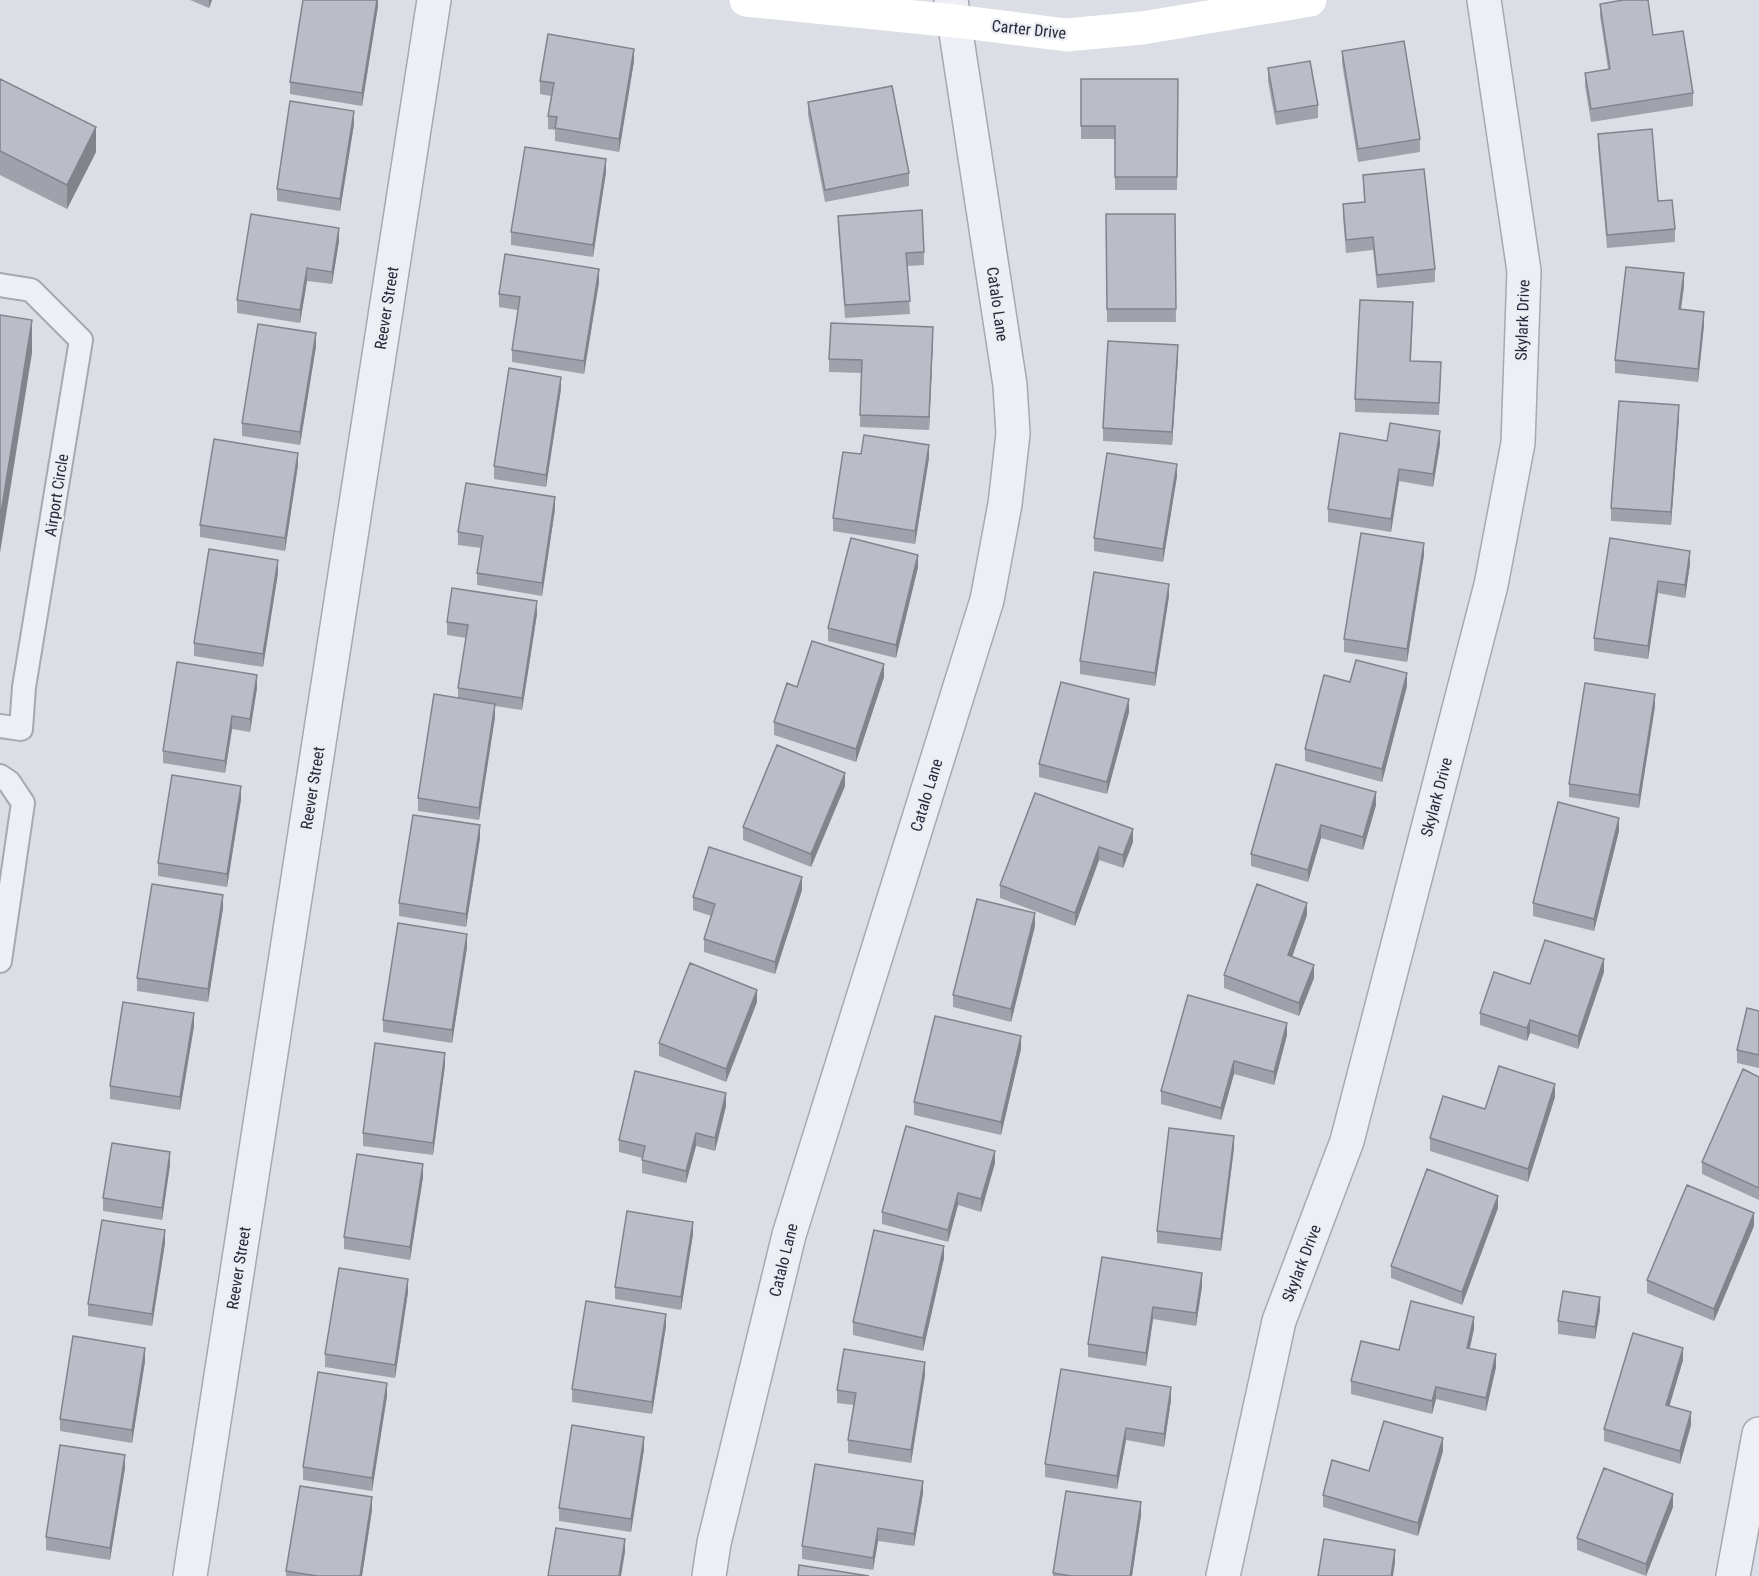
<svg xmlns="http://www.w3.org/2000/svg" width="1759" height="1576" font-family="'Roboto Condensed',sans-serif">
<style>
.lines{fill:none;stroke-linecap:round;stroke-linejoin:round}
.lane-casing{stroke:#a6a8b2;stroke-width:26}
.street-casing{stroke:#a6a8b2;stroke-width:36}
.lane{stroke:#eeeff4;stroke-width:22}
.street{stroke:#eeeff4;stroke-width:33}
.secondary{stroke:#fff;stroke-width:33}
.wall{fill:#a0a2ab}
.shaded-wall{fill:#82848b}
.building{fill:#babcc7;stroke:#82848b;stroke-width:1.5}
.labels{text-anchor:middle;stroke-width:4.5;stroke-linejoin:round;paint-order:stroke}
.street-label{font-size:16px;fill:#272a3a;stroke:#ebedf3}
</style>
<rect width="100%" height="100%" fill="#dcdee5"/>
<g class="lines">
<defs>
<path id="lane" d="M0,285L31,290L81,340L24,687L21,729L0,726
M0,776L9,782L23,803L0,961"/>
<path id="street" d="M190,1576L434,0
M709,1576L714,1543L789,1235L987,600L1005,504L1013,434L1010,385L951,0
M1223,1576L1279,1321L1347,1141L1491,585L1518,443L1524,271L1484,0
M1733,1576L1759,1434"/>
</defs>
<use href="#lane" class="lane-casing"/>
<use href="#street" class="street-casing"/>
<use href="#lane" class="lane"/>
<use href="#street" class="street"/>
<path class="secondary" d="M746,0L955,21L1066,35L1142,28L1310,0"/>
</g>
<path class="wall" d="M190,0H212L209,8Z
M378,0V6L362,106L290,94V82Z
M1600,4L1653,35L1693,93V106L1591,122L1585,86V73L1608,69L1600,16Z
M1342,51L1420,139V152L1358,162L1342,63Z
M634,61L619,152L555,141V130L548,129V116L551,96L540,94V81Z
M1268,68L1318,105V118L1276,125L1268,81Z
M0,79L96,152L67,209L0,175Z
M1081,79H1178L1177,190H1115V139H1081Z
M808,102L909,173V186L825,202L808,115Z
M354,124L340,211L277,201V189Z
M1598,134L1658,201L1675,229V242L1607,248L1598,147Z
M606,172L593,257L511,245V232Z
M1363,175L1435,269V282L1377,288L1373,250L1346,253L1343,217V204L1364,202Z
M1106,214H1175L1176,322H1107Z
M838,216L924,252V265L907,266L910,314L845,318L838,228Z
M339,241L332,284L307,281L300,323L237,313V300Z
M599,282L584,374L512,362V350L518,310L499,307V294Z
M1684,286L1681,309L1704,325L1698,382L1615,373V360Z
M1413,315L1411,361L1441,375L1439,415L1355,412V399Z
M933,340L929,430L860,427L861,373L829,372V359Z
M316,346L300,445L242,436V423Z
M1178,358L1172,445L1103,441V428Z
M561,389L546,487L494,479V466Z
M1679,418L1671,525L1611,521V508Z
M1387,441L1440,444L1433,487L1399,481L1391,532L1328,522V509Z
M861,454L929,458L915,544L833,531V518Z
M298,465L285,551L200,537V525Z
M1177,476L1163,562L1094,551V538Z
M555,509L542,596L477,585V573L481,548L458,545V532Z
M1610,538L1690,564L1685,598L1658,593L1648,659L1594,651V638Z
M1424,555L1407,662L1344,652V639Z
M918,567L896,658L828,641V628Z
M278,573L263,667L194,656V643Z
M1169,596L1155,686L1080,674V661Z
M537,614L522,710L495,706V717L479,820L418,811V798L458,698V688L466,638L447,635V622Z
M884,677L856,762L774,735V722L797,687Z
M1350,682L1407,686L1382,782L1305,761V749Z
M257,688L250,732L232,729L225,773L163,763V751Z
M1655,706L1639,808L1569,797V784Z
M1129,712L1107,794L1039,777V764Z
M1276,764L1376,805L1363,850L1321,838L1308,882L1251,866V854Z
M845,786L811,867L743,840V827Z
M1035,793L1133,842L1123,868L1099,860L1075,926L1000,898V885Z
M241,799L227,887L158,876V863Z
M1619,831L1594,931L1533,916V903Z
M480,838L466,927L399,916V903Z
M802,890L775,974L704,952V939L711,916L693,910V897Z
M223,908L208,1002L137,991V978Z
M1307,915L1292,957L1314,978L1299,1016L1224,988V975Z
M1035,926L1011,1022L953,1007V995Z
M467,947L452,1043L383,1032V1020Z
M1604,972L1578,1049L1530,1033L1527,1041L1480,1025V1013L1530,984Z
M757,1002L726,1082L659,1056V1043Z
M1759,1011V1068L1737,1063V1050Z
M194,1026L180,1110L110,1099V1086Z
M1287,1035L1274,1085L1234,1074L1221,1120L1161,1104V1091Z
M1021,1049L1001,1135L914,1115V1102Z
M445,1065L433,1155L363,1146V1133Z
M1759,1077V1200L1702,1174V1162Z
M1555,1097L1528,1182L1430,1151V1138Z
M726,1106L715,1151L696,1146L686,1183L642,1173V1158L619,1152V1140Z
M1234,1148L1221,1251L1157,1243V1231Z
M995,1163L981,1212L958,1205L948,1242L882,1224V1212Z
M170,1165L162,1220L103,1211V1198Z
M423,1177L410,1260L344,1249V1237Z
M1498,1208L1462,1305L1391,1278V1266Z
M1754,1226L1714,1321L1647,1293V1280Z
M693,1234L681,1310L615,1299V1287Z
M165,1243L152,1326L88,1316V1304Z
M1102,1257L1202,1286L1196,1326L1153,1319L1146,1366L1088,1357V1344Z
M944,1258L923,1351L853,1335V1322Z
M408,1292L395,1378L325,1367V1354Z
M1600,1310L1595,1339L1558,1334V1321Z
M666,1326L652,1414L572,1402V1389Z
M1474,1329L1470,1348L1496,1367L1486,1411L1436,1399L1432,1414L1351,1394V1381L1399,1350Z
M1683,1360L1669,1406L1691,1425L1680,1464L1604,1441V1429Z
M145,1361L132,1443L60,1431V1419Z
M925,1375L911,1463L848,1453V1440L854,1405L837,1403V1390Z
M387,1396L372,1491L303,1480V1467Z
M1171,1400L1164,1447L1126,1440L1117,1489L1045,1477V1464Z
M644,1449L631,1532L559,1521V1508Z
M1443,1451L1418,1536L1323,1507V1495Z
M125,1468L110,1560L46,1550V1537Z
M923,1493L914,1546L878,1541L873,1570L802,1559V1546Z
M1673,1507L1646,1576L1577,1550V1538Z
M372,1510L362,1576H286V1571Z
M1141,1515L1132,1576H1053V1573Z"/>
<path class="shaded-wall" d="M209,0H212L209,8Z
M377,0H378V6L362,106V93Z
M634,49V61L619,152V139Z
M354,111V124L340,211V199Z
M96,127V152L67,209V185Z
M606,159V172L593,257V245Z
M339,228V241L332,284V272Z
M307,268V281L300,323V310Z
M599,269V282L584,374V361Z
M1684,273V286L1679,322V309Z
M1704,312V325L1698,382V369Z
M32,320V353L0,553V519Z
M933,327V340L929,430V417Z
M316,333V346L300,445V432Z
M1178,345V358L1172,445V432Z
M561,377V389L546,487V475Z
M1679,405V418L1671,525V512Z
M1440,431V444L1433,487V474Z
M929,445V458L915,544V531Z
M298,453V465L285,551V538Z
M1177,464V476L1163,562V549Z
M1399,469V481L1391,532V519Z
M555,497V509L542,596V583Z
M1424,543V555L1407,662V649Z
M1690,551V564L1685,598V585Z
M918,555V567L896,658V645Z
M278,560V573L263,667V654Z
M1658,581V593L1648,659V646Z
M1169,584V596L1155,686V673Z
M537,601V614L522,710V698Z
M884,664V677L856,762V749Z
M1407,673V686L1382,782V769Z
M257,675V688L250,732V719Z
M1655,694V706L1639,808V795Z
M1129,699V712L1107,794V782Z
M495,704V717L479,820V808Z
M232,716V729L225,773V761Z
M845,773V786L811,867V854Z
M241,786V799L227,887V874Z
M1376,792V805L1363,850V837Z
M1619,818V831L1594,931V919Z
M480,825V838L466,927V914Z
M1321,825V838L1308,882V870Z
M1133,829V842L1123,868V855Z
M1099,847V860L1075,926V913Z
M802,877V890L775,974V962Z
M223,895V908L208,1002V989Z
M1307,903V915L1288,968V955Z
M1035,913V926L1011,1022V1009Z
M467,934V947L452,1043V1030Z
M1604,959V972L1578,1049V1036Z
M1314,965V978L1299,1016V1003Z
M757,990V1002L726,1082V1069Z
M194,1013V1026L180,1110V1097Z
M1530,1020V1033L1527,1041V1028Z
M1287,1023V1035L1274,1085V1072Z
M1021,1036V1049L1001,1135V1122Z
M445,1053V1065L433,1155V1143Z
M1234,1061V1074L1221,1120V1108Z
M1555,1084V1097L1528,1182V1169Z
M726,1093V1106L715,1151V1138Z
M696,1133V1146L686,1183V1171Z
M1234,1136V1148L1221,1251V1239Z
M995,1151V1163L981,1212V1199Z
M170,1152V1165L162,1220V1208Z
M423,1164V1177L410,1260V1247Z
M958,1193V1205L948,1242V1230Z
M1498,1196V1208L1462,1305V1292Z
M1754,1213V1226L1714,1321V1309Z
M693,1222V1234L681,1310V1297Z
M165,1230V1243L152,1326V1314Z
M944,1246V1258L923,1351V1338Z
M1202,1273V1286L1196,1326V1313Z
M408,1279V1292L395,1378V1365Z
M1600,1297V1310L1595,1339V1327Z
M1153,1307V1319L1146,1366V1353Z
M666,1314V1326L652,1414V1402Z
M1474,1317V1329L1467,1360V1348Z
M145,1348V1361L132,1443V1430Z
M1683,1348V1360L1666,1418V1405Z
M1496,1354V1367L1486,1411V1398Z
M925,1362V1375L911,1463V1450Z
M387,1383V1396L372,1491V1478Z
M1171,1387V1400L1164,1447V1434Z
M1436,1387V1399L1432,1414V1401Z
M1691,1412V1425L1680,1464V1451Z
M1126,1428V1440L1117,1489V1476Z
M644,1437V1449L631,1532V1519Z
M1443,1438V1451L1418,1536V1523Z
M125,1455V1468L110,1560V1548Z
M923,1481V1493L914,1546V1534Z
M1673,1494V1507L1646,1576V1564Z
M372,1497V1510L362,1576H360Z
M1141,1502V1515L1132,1576H1130Z
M878,1528V1541L873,1570V1558Z
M625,1539V1552L621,1576H619Z
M1395,1550V1563L1393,1576H1391Z"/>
<path class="building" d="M303,0H377L362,93L290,82Z
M1623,0H1648L1653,35L1683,31L1693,93L1591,109L1585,73L1610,69L1600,4Z
M548,34L634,49L619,139L555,128L557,117L548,116L554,83L540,81Z
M1404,41L1420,139L1358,149L1342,51Z
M1310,61L1318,105L1276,112L1268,68Z
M0,79L96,127L67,185L0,151Z
M1081,79H1178L1177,177H1115V126H1081Z
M892,86L909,173L825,190L808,102Z
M290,101L354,111L340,199L277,189Z
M1652,129L1658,201L1672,200L1675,229L1607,235L1598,134Z
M525,147L606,159L593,245L511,232Z
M1424,169L1435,269L1377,275L1373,237L1346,240L1343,204L1365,202L1363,175Z
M922,210L924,252L906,253L910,301L845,305L838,216Z
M251,214L339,228L332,272L307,268L300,310L237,300Z
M1106,214H1175L1176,309H1107Z
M505,254L599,269L584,361L512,350L520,297L499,294Z
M1626,267L1684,273L1679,309L1704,312L1698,369L1615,360Z
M1360,300L1413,302L1410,361L1441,362L1439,403L1355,399Z
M0,315L32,320L0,519Z
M831,323L933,327L929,417L860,415L862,360L829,359Z
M258,324L316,333L300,432L242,423Z
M1108,341L1178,345L1172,432L1103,428Z
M509,368L561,377L546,475L494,466Z
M1619,401L1679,405L1671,512L1611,508Z
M1390,423L1440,431L1433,474L1399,469L1391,519L1328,509L1340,433L1387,441Z
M864,435L929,445L915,531L833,518L843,452L861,454Z
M214,439L298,453L285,538L200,525Z
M1107,453L1177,464L1163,549L1094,538Z
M466,483L555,497L542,583L477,573L483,536L458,532Z
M1361,533L1424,543L1407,649L1344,639Z
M851,538L918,555L896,645L828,628Z
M1610,538L1690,551L1685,585L1658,581L1648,646L1594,638Z
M209,549L278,560L263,654L194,643Z
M1094,572L1169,584L1155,673L1080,661Z
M452,588L537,601L522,698L458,688L468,625L447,622Z
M812,641L884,664L856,749L774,722L787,683L797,687Z
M1356,660L1407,673L1382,769L1305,749L1324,675L1350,682Z
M177,662L257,675L250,719L232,716L225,761L163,751Z
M1061,682L1129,699L1107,782L1039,764Z
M1585,683L1655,694L1639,795L1569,784Z
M434,694L495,704L479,808L418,798Z
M777,745L845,773L811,854L743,827Z
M1276,764L1376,792L1363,837L1321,825L1308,870L1251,854Z
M172,775L241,786L227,874L158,863Z
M1035,793L1133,829L1123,855L1099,847L1075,913L1000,885Z
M1558,802L1619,818L1594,919L1533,903Z
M413,815L480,825L466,914L399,903Z
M709,847L802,877L775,962L704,939L715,904L693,897Z
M152,884L223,895L208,989L137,978Z
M1257,884L1307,903L1288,955L1314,965L1299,1003L1224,975Z
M977,899L1035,913L1011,1009L953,995Z
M398,923L467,934L452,1030L383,1020Z
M1545,940L1604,959L1578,1036L1530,1020L1527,1028L1480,1013L1494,972L1530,984Z
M690,963L757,990L726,1069L659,1043Z
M1188,995L1287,1023L1274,1072L1234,1061L1221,1108L1161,1091Z
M123,1002L194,1013L180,1097L110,1086Z
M1747,1008L1759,1011V1055L1737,1050Z
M935,1016L1021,1036L1001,1122L914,1102Z
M375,1043L445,1053L433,1143L363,1133Z
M1499,1066L1555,1084L1528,1169L1430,1138L1443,1096L1485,1109Z
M1743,1069L1759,1077V1188L1702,1162Z
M635,1071L726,1093L715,1138L696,1133L686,1171L642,1160L645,1146L619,1140Z
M906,1126L995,1151L981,1199L958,1193L948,1230L882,1212Z
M1169,1128L1234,1136L1221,1239L1157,1231Z
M112,1143L170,1152L162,1208L103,1198Z
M357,1154L423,1164L410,1247L344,1237Z
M1427,1169L1498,1196L1462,1292L1391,1266Z
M1687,1185L1754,1213L1714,1309L1647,1280Z
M627,1211L693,1222L681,1297L615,1287Z
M102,1220L165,1230L152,1314L88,1304Z
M874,1230L944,1246L923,1338L853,1322Z
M1102,1257L1202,1273L1196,1313L1153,1307L1146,1353L1088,1344Z
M339,1268L408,1279L395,1365L325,1354Z
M1563,1291L1600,1297L1595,1327L1558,1321Z
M586,1301L666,1314L652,1402L572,1389Z
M1411,1301L1474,1317L1467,1348L1496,1354L1486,1398L1436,1387L1432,1401L1351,1381L1361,1341L1399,1350Z
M1633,1333L1683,1348L1666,1405L1691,1412L1680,1451L1604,1429Z
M73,1336L145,1348L132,1430L60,1419Z
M844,1349L925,1362L911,1450L848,1440L856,1393L837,1390Z
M1061,1369L1171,1387L1164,1434L1126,1428L1117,1476L1045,1464Z
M318,1372L387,1383L372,1478L303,1467Z
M1384,1421L1443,1438L1418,1523L1323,1495L1332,1460L1369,1471Z
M572,1425L644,1437L631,1519L559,1508Z
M60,1445L125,1455L110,1548L46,1537Z
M815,1464L923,1481L914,1534L878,1528L873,1558L802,1546Z
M1604,1468L1673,1494L1646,1564L1577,1538Z
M300,1486L372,1497L360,1576H317L286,1571Z
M1066,1491L1141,1502L1130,1576H1071L1053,1573Z
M556,1528L625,1539L619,1576H548Z
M1324,1539L1395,1550L1391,1576H1318Z
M799,1565L869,1576H798Z"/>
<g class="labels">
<g class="street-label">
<text transform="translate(1029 29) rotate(6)" y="6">Carter Drive</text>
<text transform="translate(998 304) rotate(82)" y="6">Catalo Lane</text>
<text transform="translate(386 308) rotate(-81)" y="6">Reever Street</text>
<text transform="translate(1522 320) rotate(-88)" y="6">Skylark Drive</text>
<text transform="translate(56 495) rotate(-81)" y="6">Airport Circle</text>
<text transform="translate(312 788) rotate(-81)" y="6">Reever Street</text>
<text transform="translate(926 795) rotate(-73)" y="6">Catalo Lane</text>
<text transform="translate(1436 797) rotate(-75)" y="6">Skylark Drive</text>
<text transform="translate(783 1260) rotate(-76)" y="6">Catalo Lane</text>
<text transform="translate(1301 1263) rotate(-69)" y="6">Skylark Drive</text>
<text transform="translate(238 1268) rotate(-81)" y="6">Reever Street</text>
</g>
</g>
</svg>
